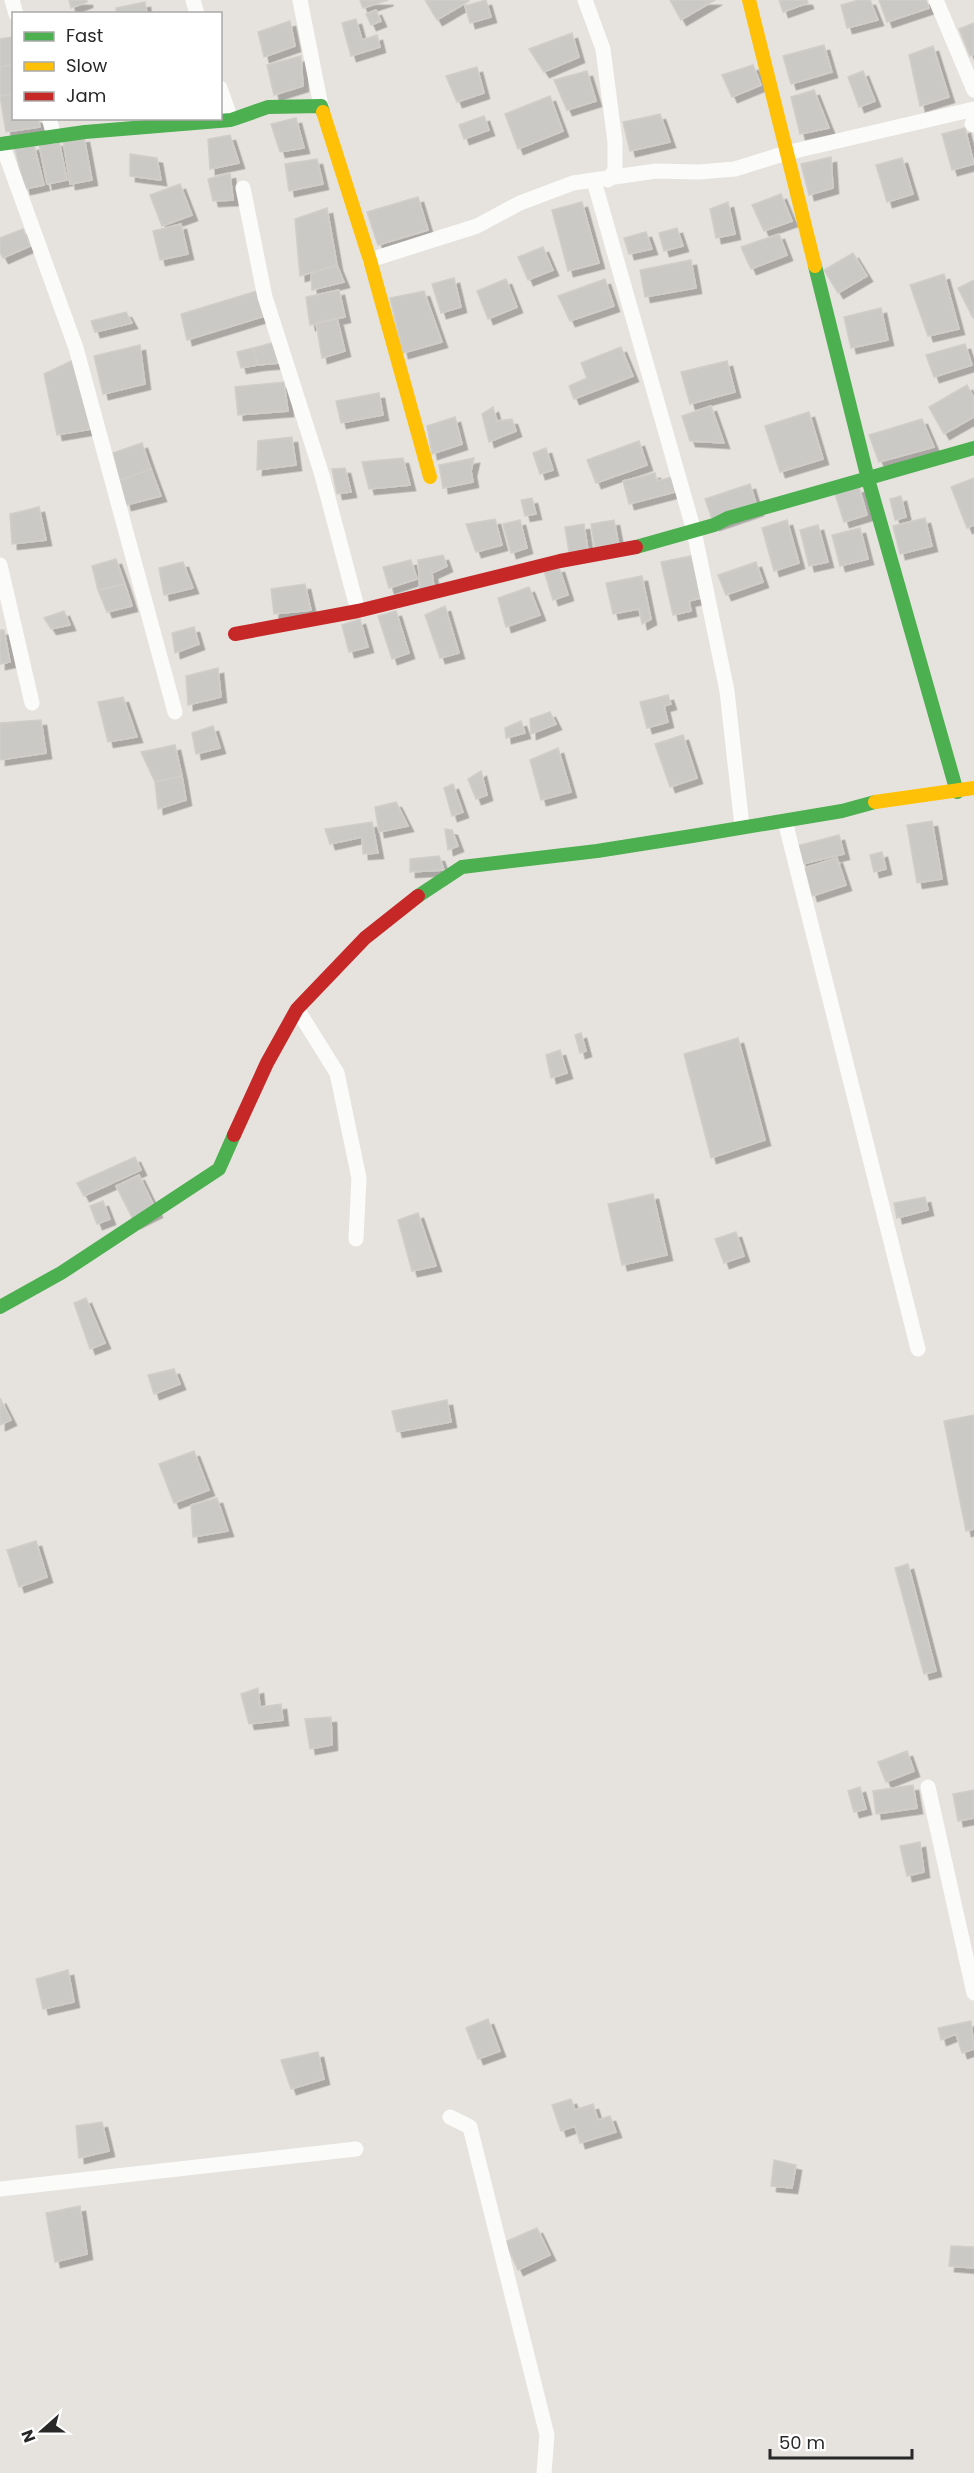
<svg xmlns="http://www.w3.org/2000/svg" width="974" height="2473" font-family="Poppins,sans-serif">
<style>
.building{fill:#cbc9c5;stroke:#d1ceca;stroke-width:1.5;filter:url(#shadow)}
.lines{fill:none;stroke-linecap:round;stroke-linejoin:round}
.street{stroke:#fbfbfa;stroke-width:15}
.fast{stroke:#4caf50;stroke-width:14}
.slow{stroke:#ffc107;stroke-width:14}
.jam{stroke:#c62828;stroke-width:14}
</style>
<defs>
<filter id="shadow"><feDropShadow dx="5.5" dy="5.5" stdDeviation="0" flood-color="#0004"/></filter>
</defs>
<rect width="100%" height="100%" fill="#e6e3de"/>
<path class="building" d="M69,0H87V2L71,8Z
M360,0H388L363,8Z
M425,0H468L469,1L437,20Z
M486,0L491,17L470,23L465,6Z
M670,0H715L681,20Z
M779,0H807L808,3L783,12Z
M859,0H870L878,20L847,28L841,5Z
M879,0H926L929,8L887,22Z
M145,2L147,14H117L116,8Z
M376,10L381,21L371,25L366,14Z
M356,19L362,40L377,35L380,47L351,56L342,23Z
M290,21L295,46L264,57L258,32Z
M974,23V54L970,56L959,29Z
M572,33L579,57L544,72L529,49Z
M12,37L14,64L0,67V39Z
M824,45L832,72L791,84L783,56Z
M933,46L949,97L920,106L909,55Z
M301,56L303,86L274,95L267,65Z
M14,64V94L0,96V67Z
M753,65L761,85L732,97L722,75Z
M477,67L484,93L457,102L446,76Z
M587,71L596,101L567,110L554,80Z
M863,71L875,101L859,107L848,77Z
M814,90L829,128L800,134L791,97Z
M14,94V118H38L40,127L6,132L0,96Z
M550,96L563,131L518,149L505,114Z
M660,114L670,142L630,151L623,122Z
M484,116L489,130L464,139L459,125Z
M296,118L304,148L280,152L271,124Z
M965,128L974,164L952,170L942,134Z
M230,135L239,163L210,169L208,139Z
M84,137L92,180L70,184L63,140Z
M59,141L67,180L47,184L39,144Z
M34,145L44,185L25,189L15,149Z
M130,154L157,158L161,180L130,176Z
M831,157L833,188L809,195L801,164Z
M902,158L913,194L887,202L876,165Z
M317,159L323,184L289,191L285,164Z
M230,173L233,200L213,201L208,179Z
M180,184L192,215L162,226L150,195Z
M781,194L792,221L764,231L752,205Z
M418,197L428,230L378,245L367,212Z
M582,202L599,263L568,271L552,210Z
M728,202L735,234L716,238L710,209Z
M327,208L337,265L300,276L295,219Z
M181,224L188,254L160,260L153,231Z
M677,228L683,246L664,251L659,233Z
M23,229L30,246L3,258L0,252V238Z
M646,232L652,249L629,254L624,238Z
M779,234L787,255L751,269L741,247Z
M543,247L553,270L528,280L518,257Z
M853,253L867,276L838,293L824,270Z
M691,260L696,288L645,297L640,270Z
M337,265L344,282L312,290L311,273Z
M944,274L959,329L928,336L910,285Z
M454,278L461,307L441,313L432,284Z
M506,279L517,307L488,319L477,291Z
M605,279L614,306L570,321L558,296Z
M974,280V318H973L958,288Z
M339,290L345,317L310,325L306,297Z
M257,291L265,316L187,340L181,314Z
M424,291L442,342L403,353L390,298Z
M881,308L888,340L851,348L844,317Z
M126,312L132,323L95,332L91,321Z
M337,318L345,351L322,358L316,323Z
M272,343L279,363L258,365L253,348Z
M965,344L972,365L934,377L926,355Z
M140,345L145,384L103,394L94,356Z
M621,347L633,376L574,399L569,386L587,378L581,363Z
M253,348L258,365L241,368L237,352Z
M73,360L92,429L57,435L44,374Z
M727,361L735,392L690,404L681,372Z
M284,382L288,411L238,415L235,387Z
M967,385L974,398V417L944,434L929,407Z
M379,393L383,415L341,423L336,401Z
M711,406L724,443L690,441L682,416Z
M493,407L497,421L512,419L516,431L489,442L482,414Z
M809,412L823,459L780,472L765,426Z
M455,417L462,444L432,454L427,426Z
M922,419L934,447L879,462L869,435Z
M292,437L296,465L257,470L258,441Z
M639,441L647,465L596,483L587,460Z
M142,443L151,469L120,480L113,453Z
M546,448L553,470L540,474L533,453Z
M403,458L410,485L369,489L362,462Z
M474,458L471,471L473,482L443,488L439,465Z
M345,468L351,492L337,494L332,469Z
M151,469L161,496L126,505L120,480Z
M655,473L657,481L672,477L675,492L629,504L623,481Z
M974,478V525L967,528L951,487Z
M750,484L758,510L714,525L705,499Z
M859,487L867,515L844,522L835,494Z
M901,496L906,517L895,520L890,499Z
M532,498L536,514L525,516L521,500Z
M39,507L46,540L12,544L10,514Z
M925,518L932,546L900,554L893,526Z
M495,519L502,545L476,552L466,524Z
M520,520L527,548L511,553L503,524Z
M614,520L619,546L595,549L591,524Z
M787,520L799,563L774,571L762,528Z
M584,524L588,550L569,552L565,527Z
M818,525L828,562L809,566L800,530Z
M860,528L868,559L840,566L832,535Z
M443,555L447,566L432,573L434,587L420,591L418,560Z
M691,556L701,598L689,601L691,611L673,615L661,562Z
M116,559L125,584L98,590L92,566Z
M411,560L417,579L389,588L383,567Z
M183,562L193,588L164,595L159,568Z
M756,562L763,582L726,595L718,575Z
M559,567L568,595L553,600L544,571Z
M642,576L651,619L642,624L639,609L613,614L606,583Z
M125,584L132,606L107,612L98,590Z
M305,584L311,610L274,614L271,589Z
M529,587L540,615L506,627L498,598Z
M445,606L459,653L440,658L425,615Z
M64,611L70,625L51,629L44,618Z
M396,611L409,653L392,659L378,616Z
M360,619L368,647L349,652L342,625Z
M194,627L199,644L175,653L172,633Z
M0,630H4L10,662L0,664Z
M218,668L221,697L188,705L186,676Z
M668,695L671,704L664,706L668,722L647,728L640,702Z
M123,697L137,737L108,742L98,702Z
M550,712L556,724L531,734L530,719Z
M41,720L46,753L0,760V723Z
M521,721L525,733L506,738L505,728Z
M213,726L220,748L196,754L192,733Z
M683,735L697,778L670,787L655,744Z
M175,745L182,776L155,782L141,752Z
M558,748L571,792L541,800L530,760Z
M481,771L487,795L476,799L468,779Z
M182,776L186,800L158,809L155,782Z
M453,784L463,812L452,816L444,788Z
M396,802L408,826L379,832L375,807Z
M932,821L942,879L917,883L907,825Z
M372,822L378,853L363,854L362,837L330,844L325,829Z
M445,829L452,830L458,846L448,850Z
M839,835L844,854L802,864L797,846Z
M882,852L886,869L874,872L870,855Z
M439,856L444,870L410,872V859Z
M837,858L846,885L812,896L804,868Z
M581,1033L586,1051L580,1053L575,1035Z
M738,1038L765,1140L711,1158L684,1054Z
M560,1050L567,1073L551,1078L546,1055Z
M135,1157L141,1170L84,1196L77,1183Z
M139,1175L157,1212L135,1223L116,1186Z
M653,1194L667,1255L622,1265L608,1204Z
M925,1197L928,1210L897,1218L894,1203Z
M103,1201L110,1219L97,1224L90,1206Z
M418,1213L436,1266L412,1271L398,1220Z
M736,1232L744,1256L724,1263L715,1239Z
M86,1298L105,1343L90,1349L74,1303Z
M174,1369L180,1384L154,1394L148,1375Z
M0,1398L11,1420L0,1425Z
M447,1400L451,1422L397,1432L392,1411Z
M974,1415V1529L966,1531L944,1421Z
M194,1451L209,1490L174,1503L159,1464Z
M217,1498L228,1531L193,1537L191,1505Z
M36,1541L47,1577L19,1587L7,1550Z
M908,1564L936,1671L924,1674L895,1568Z
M258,1688L260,1707L281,1704L283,1720L249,1724L241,1694Z
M331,1717L332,1745L310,1749L305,1719Z
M907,1751L914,1771L886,1782L878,1762Z
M913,1785L917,1808L876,1814L873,1791Z
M860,1787L866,1809L854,1812L848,1791Z
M974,1790V1818L958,1821L953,1794Z
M920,1842L924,1872L907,1876L900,1846Z
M68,1970L74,2002L43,2009L36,1979Z
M488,2019L500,2051L478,2059L466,2028Z
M971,2021L974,2049L962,2053L956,2034L941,2040L938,2028Z
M318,2052L324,2079L291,2089L281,2060Z
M571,2099L575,2110L593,2104L598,2120L610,2116L616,2132L580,2143L575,2126L561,2131L552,2105Z
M102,2122L109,2151L79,2158L76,2126Z
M774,2160L796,2165L792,2188L771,2186Z
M80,2206L87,2254L55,2262L46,2213Z
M537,2228L550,2255L518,2270L505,2242Z
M951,2246L974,2247V2268L949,2266Z"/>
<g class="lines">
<path class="street" d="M12,0L16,14
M193,0L197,14
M300,0L321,106
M585,0L603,49L615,142V170L608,180
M936,0L974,90
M220,88L231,120
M49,118L54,136
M974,120L972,124L974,125
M2,144L76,348L175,712
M594,181L694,531L727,691L742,826
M243,188L265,297L322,475L358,611
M370,260L477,226L520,203L573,183L656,171L699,172L735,169L786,153L974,109
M0,565L32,703
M785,821L918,1349
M297,1009L337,1073L359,1178L356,1239
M928,1787L974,1993
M450,2117L470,2127L547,2435L544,2473
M0,2189L356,2149"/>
<path class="fast" d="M0,144L85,132L231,120L268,107L321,106L323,112
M815,266L868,479L957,792
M636,547L714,525L728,518L974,448
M418,896L462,867L597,851L692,836L842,811L875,802
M0,1307L61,1273L219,1169L234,1135"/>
<path class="slow" d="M749,0L815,266
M323,112L370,260L430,477
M875,802L974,788"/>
<path class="jam" d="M235,634L358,611L560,561L636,547
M234,1135L267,1063L297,1009L365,938L418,896"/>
</g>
<rect x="12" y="12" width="210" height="108" fill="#ffffff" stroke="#a9a9a9" stroke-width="1.5"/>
<rect x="24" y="32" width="30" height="9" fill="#4caf50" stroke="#a9a9a9" stroke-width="1.5"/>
<text x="66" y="42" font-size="18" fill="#282828">Fast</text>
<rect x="24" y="62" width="30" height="9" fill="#ffc107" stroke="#a9a9a9" stroke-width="1.5"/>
<text x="66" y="72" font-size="18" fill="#282828">Slow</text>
<rect x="24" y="92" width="30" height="9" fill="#c62828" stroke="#a9a9a9" stroke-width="1.5"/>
<text x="66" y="102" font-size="18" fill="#282828">Jam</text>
<g transform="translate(42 2431) rotate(249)" stroke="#ffffff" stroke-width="4.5" paint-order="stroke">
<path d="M0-4.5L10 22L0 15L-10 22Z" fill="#282828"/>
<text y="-9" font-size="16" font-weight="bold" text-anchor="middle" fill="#282828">N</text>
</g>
<path d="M770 2449v9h142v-9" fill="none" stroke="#282828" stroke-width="3"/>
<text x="779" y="2449" font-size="18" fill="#282828" stroke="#ffffff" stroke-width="4.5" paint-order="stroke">50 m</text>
</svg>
